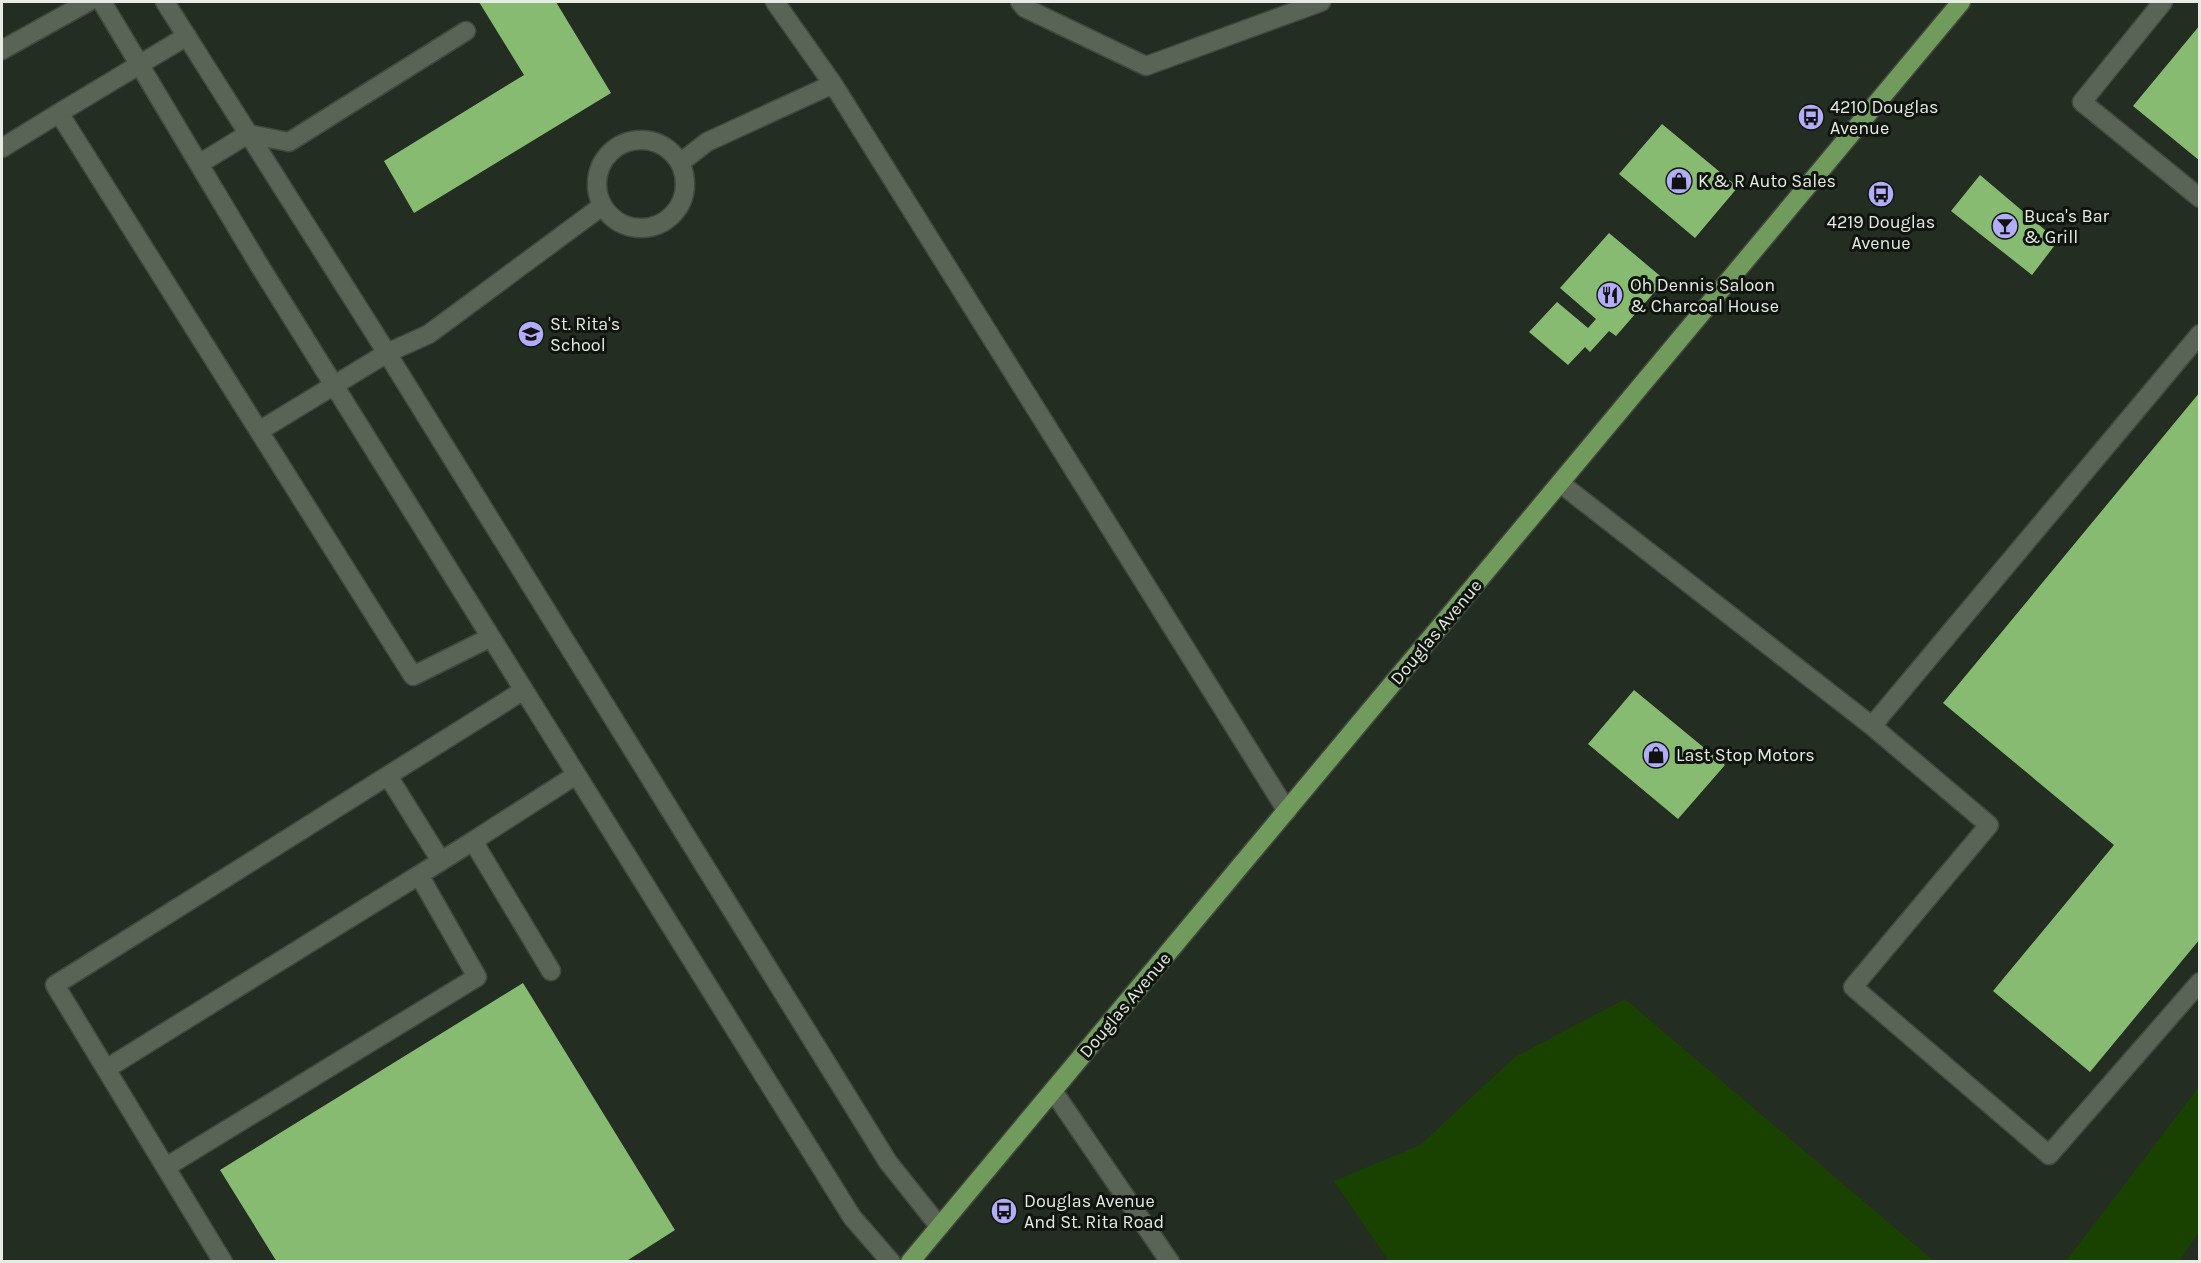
<svg xmlns="http://www.w3.org/2000/svg" width="2201" height="1263" font-family="Karla,sans-serif">
<style>
.green{fill:#194200}
.building{fill:#88bb72}
.lines{fill:none;stroke-linecap:round;stroke-linejoin:round}
.lane-casing{stroke:#41493e;stroke-width:21}
.primary-casing{stroke:#41493e;stroke-width:21}
.lane{stroke:#5a6456;stroke-width:18}
.primary{stroke:#709b5d;stroke-width:18}
.labels{text-anchor:middle;stroke-width:6;stroke-linejoin:round;paint-order:stroke}
.poi-label{font-size:18px;fill:#e6ece3;stroke:#10140e;text-anchor:start}
.street-label{font-size:18px;fill:#e6ece3;stroke:#10140e}
</style>
<rect width="100%" height="100%" fill="#242d21"/>
<path class="green" d="M1625,999L1934,1261H1389L1334,1181L1420,1145L1515,1057Z
M2199,1087V1232L2179,1261H2066Z"/>
<path class="building" d="M479,2H556L611,93L414,213L384,161L524,75Z
M2200,25V161L2133,106Z
M1662,124L1738,187L1695,238L1619,174Z
M1980,175L2058,241L2032,275L1951,211Z
M1609,233L1665,280L1616,336L1609,331L1590,352L1585,347L1568,365L1529,332L1557,302L1588,328L1596,319L1560,288Z
M2200,392V939L2090,1072L1993,991L2114,845L1943,703Z
M1634,690L1725,765L1678,819L1588,744Z
M523,983L675,1230L625,1262H277L220,1170Z"/>
<g class="lines">
<defs>
<path id="lane" d="M102,2L261,268L852,1217L891,1262
M165,2L387,353L888,1162L939,1226
M775,2L833,84L1287,811
M1020,2L1025,8L1146,66L1321,2
M2163,2L2082,102L2200,198
M2,50L88,2
M59,113L187,36
M597 184a44 44 0 1 1 88 0a44 44 0 1 1-88 0Z
M2,148L59,113L413,676L491,637
M680,163L707,142L833,84
M199,164L248,134L289,142L466,31
M259,431L387,353L429,334L602,206
M1560,483L1872,726L2200,334
M1872,726L1989,825L1853,987L2049,1155L2200,982
M388,776L441,861
M473,841L576,775
M106,1069L419,875
M1053,1091L1170,1262
M166,1167L477,977L419,875L473,841L551,971
M223,1262L55,985L524,690"/>
<path id="primary" d="M910,1262L1961,2"/>
</defs>
<use href="#lane" class="lane-casing"/>
<use href="#primary" class="primary-casing"/>
<use href="#lane" class="lane"/>
<use href="#primary" class="primary"/>
</g>
<defs>
<symbol id="bus-disc" viewBox="-11 -11 22 22"><circle r="9.5" fill="#b2adf9" stroke="#10140e"/><path d="M-5-6H5V4H4V6H2V4H-2V6H-4V4H-5ZM-3.5-4V0h7V-4ZM-3.5 1.2v1.5H-2V1.2ZM2 1.2v1.5H3.5V1.2Z" fill="#111"/></symbol>
<symbol id="shop-disc" viewBox="-11 -11 22 22"><circle r="9.5" fill="#b2adf9" stroke="#10140e"/><path d="M-5-2.5h2.3a2.7 3.5 0 0 1 5.4 0H5L5.5 6h-11ZM-1.5-2.5h3a1.5 2.3 0 0 0-3 0Z" fill="#111"/></symbol>
<symbol id="bar-disc" viewBox="-11 -11 22 22"><circle r="9.5" fill="#b2adf9" stroke="#10140e"/><path d="M-6-5H6L.8 .8V4.5H3.5V6h-7V4.5H-.8V.8Z" fill="#111"/></symbol>
<symbol id="restaurant-disc" viewBox="-11 -11 22 22"><circle r="9.5" fill="#b2adf9" stroke="#10140e"/><path d="M-5-6h1v4h1v-4h1v4h1v-4h1v5L-1.5 .5V6h-2V.5L-5-1ZM5-6V6H3V1.5H1.5Q1.5-4 5-6Z" fill="#111"/></symbol>
<symbol id="school-disc" viewBox="-11 -11 22 22"><circle r="9.5" fill="#b2adf9" stroke="#10140e"/><path d="M0-5L7-2L0 1L-7-2ZM-4 1L0 2.5L4 1V4Q0 6-4 4Z" fill="#111"/></symbol>
</defs>
<g fill-rule="evenodd">
<use href="#bus-disc" x="1796" y="102" width="30" height="30"/>
<use href="#shop-disc" x="1664" y="166" width="30" height="30"/>
<use href="#bus-disc" x="1866" y="179" width="30" height="30"/>
<use href="#bar-disc" x="1990" y="211" width="30" height="30"/>
<use href="#restaurant-disc" x="1595" y="280" width="30" height="30"/>
<use href="#school-disc" x="516" y="319" width="30" height="30"/>
<use href="#shop-disc" x="1641" y="740" width="30" height="30"/>
<use href="#bus-disc" x="989" y="1196" width="30" height="30"/>
</g>
<g class="labels">
<g class="poi-label">
<text x="1830" y="113">4210 Douglas<tspan x="1830" dy="21">Avenue</tspan></text>
<text x="1698" y="187">K &amp; R Auto Sales</text>
<text x="2024" y="222">Buca's Bar<tspan x="2024" dy="21">&amp; Grill</tspan></text>
<text x="1881" y="228" text-anchor="middle">4219 Douglas<tspan x="1881" dy="21">Avenue</tspan></text>
<text x="1630" y="291">Oh Dennis Saloon<tspan x="1630" dy="21">&amp; Charcoal House</tspan></text>
<text x="550" y="330">St. Rita's<tspan x="550" dy="21">School</tspan></text>
<text x="1676" y="761">Last Stop Motors</text>
<text x="1024" y="1207">Douglas Avenue<tspan x="1024" dy="21">And St. Rita Road</tspan></text>
</g>
<g class="street-label">
<text transform="translate(1436 632) rotate(-50)" y="6">Douglas Avenue</text>
<text transform="translate(1125 1005) rotate(-50)" y="6">Douglas Avenue</text>
</g>
</g>
<rect width="2201" height="1263" fill="none" stroke="#e6ece3" stroke-width="6"/>
</svg>
